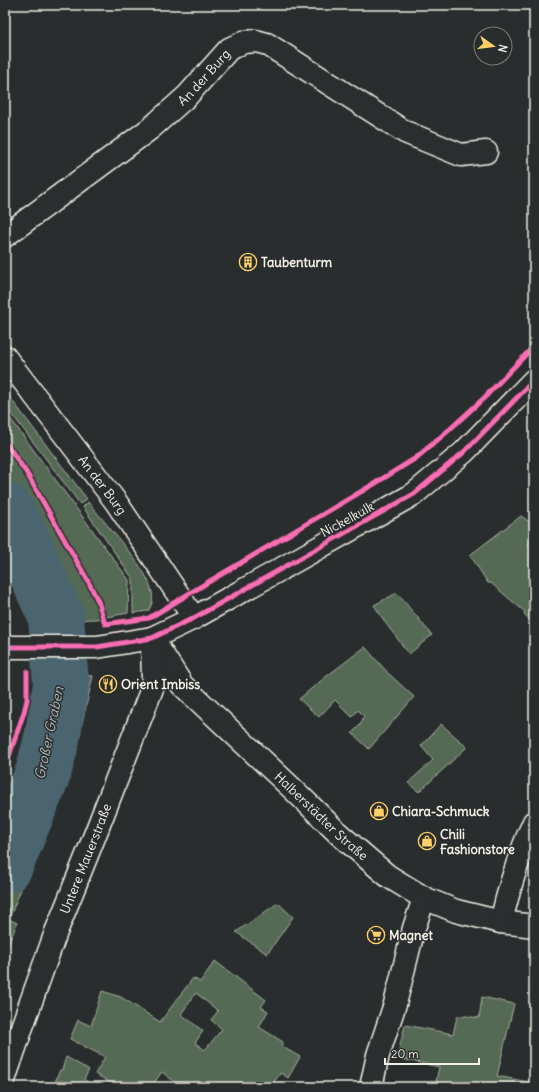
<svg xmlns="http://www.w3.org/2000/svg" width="539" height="1092" font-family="Delius,sans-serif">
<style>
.green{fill:#546a55;stroke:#a4ae9e;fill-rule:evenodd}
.water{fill:#4b6570;stroke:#8f9da0}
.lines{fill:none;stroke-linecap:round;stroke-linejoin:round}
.shore{stroke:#b0b9b8;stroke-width:1}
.river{stroke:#4b6570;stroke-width:56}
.minor-casing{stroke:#f4f1e8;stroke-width:25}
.minor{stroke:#2a2d2e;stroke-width:22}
.cycleway-casing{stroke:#2a2d2e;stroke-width:8}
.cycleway{stroke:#f96db3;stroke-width:5}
.labels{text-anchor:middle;stroke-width:3;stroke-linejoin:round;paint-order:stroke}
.street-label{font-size:13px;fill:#f4f1e8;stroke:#2a2d2e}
.poi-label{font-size:13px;font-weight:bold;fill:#f4f1e8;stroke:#2a2d2e;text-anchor:start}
.water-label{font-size:14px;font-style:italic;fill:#b0b9b8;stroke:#2a2d2e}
</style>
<rect width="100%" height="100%" fill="#2a2d2e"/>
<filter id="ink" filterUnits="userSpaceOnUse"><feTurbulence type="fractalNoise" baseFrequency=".025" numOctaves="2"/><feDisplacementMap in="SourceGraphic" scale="8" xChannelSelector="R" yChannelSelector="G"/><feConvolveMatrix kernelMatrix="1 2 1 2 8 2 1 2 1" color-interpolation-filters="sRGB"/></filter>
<g filter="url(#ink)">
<path class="green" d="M5,391L87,499L80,504L5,405Z
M5,411L129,580L128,613L96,619L35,621L32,609L19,578L5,552Z
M88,502C98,514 108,526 118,538C130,554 165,590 148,611L133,613V579L83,507Z
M521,516L534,525V537L528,545L534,550V623L524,614L525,612L491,583H488L470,555Z
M397,593L432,635L409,654L387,625L374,605Z
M365,647L388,673L414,697L369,749L352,733L360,725L364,716L358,710L352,717L335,700L319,717L299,699L323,679Z
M77,675L93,676L78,741L66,778L9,919L17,923L5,953V884L27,839L44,797L62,742Z
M39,676H51L48,720L38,756L18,806L5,843V791L13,785L29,731Z
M441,724L467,747L419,792L408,783L433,760L421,746Z
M278,903L293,917L267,954L236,932Z
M215,961L266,1000L261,1007L268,1011L259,1027L283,1042L281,1046L300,1057L288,1078L281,1073L272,1084L275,1087H181L162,1072L151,1087H107L111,1083L95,1074L105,1057L70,1039L78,1020L91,1026L102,991L121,997L160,1022L193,978L200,982ZM196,993L218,1011L211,1020L222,1029L205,1050L195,1043L203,1031L181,1014Z
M482,997L514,1004L497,1076L534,1083V1087H435L439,1067L397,1058L405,1025L453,1034L457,1017L467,1016L479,1018Z
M66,1057L89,1070L84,1079L90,1084L88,1087H53L60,1070H62Z"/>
<path class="water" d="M77,675L62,742L44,797L27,839L5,884V843L18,806L38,756L48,720L51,676Z"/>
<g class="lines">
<path class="shore" d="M5,843L8,842L11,840L22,807L42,757L52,720L55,681L57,680L70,679L72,682L58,741L40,795L23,838L5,874"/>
<path class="river" d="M5,510L17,530L56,616L61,685L52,739L43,773L5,865"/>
<defs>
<g id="minor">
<path id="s1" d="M5,236L151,128L187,96L229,49L244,42L256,41L267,44L405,132L461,155L486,152"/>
<path id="s2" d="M5,357L116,502L194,618"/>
<path id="s3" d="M152,638L182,685L297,793L339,834L388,876L424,898L456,911L501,922L534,926"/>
<path d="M5,647H97L152,638L194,618L414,494L464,452L534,380"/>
<path d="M501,922C509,888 519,854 534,822"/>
<path id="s4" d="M5,1077L22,1027L56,932L91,845L153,686L152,638"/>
<path d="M371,1087L378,1055L395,1004L414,928L424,898"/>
</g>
</defs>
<use href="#minor" class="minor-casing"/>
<use href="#minor" class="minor"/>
<defs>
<path id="cycleway" d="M5,442L26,472L88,581L98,601L105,624L149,618L210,581L374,484L416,458L449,430L484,398L534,346
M5,647H97L152,638L194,618L414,494L464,452L534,380
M5,768L24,712L27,700V672"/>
</defs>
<use href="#cycleway" class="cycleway-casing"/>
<use href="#cycleway" class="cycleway"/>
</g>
</g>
<defs>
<symbol id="building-ring" viewBox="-11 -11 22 22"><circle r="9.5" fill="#2a2d2e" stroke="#ffd166" stroke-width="1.5"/><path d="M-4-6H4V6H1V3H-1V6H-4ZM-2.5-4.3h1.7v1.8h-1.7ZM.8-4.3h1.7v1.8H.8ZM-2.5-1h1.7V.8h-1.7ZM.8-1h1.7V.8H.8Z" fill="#ffd166"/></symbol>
<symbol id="restaurant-ring" viewBox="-11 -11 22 22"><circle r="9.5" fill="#2a2d2e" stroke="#ffd166" stroke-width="1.5"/><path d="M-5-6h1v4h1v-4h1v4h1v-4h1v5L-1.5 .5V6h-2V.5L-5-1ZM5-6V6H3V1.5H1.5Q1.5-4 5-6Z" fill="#ffd166"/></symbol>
<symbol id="shop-ring" viewBox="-11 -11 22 22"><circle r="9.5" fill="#2a2d2e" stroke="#ffd166" stroke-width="1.5"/><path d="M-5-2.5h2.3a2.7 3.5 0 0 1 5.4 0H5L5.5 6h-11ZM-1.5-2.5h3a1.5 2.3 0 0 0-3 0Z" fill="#ffd166"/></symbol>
<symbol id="supermarket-ring" viewBox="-11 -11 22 22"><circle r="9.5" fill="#2a2d2e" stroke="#ffd166" stroke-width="1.5"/><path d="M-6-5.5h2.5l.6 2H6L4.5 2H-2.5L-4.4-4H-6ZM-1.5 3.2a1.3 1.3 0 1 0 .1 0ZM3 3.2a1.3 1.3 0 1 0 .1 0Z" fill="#ffd166"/></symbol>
</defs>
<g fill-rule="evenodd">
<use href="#building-ring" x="238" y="252" width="20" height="20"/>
<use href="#restaurant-ring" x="98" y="674" width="20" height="20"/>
<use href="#shop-ring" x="369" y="801" width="20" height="20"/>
<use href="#shop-ring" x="417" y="831" width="20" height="20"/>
<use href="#supermarket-ring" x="366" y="925" width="20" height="20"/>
</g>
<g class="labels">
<g class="street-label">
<text dy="5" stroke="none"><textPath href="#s1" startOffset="255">An der Burg</textPath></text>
<text dy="5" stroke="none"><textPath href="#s2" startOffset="161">An der Burg</textPath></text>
<text transform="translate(347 519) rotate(-29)" y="5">Nickelkulk</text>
<text dy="5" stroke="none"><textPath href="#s3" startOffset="247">Halberstädter Straße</textPath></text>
<text dy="5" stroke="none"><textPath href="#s4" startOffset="233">Untere Mauerstraße</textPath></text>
</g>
<g class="poi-label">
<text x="261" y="267">Taubenturm</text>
<text x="121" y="689">Orient Imbiss</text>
<text x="392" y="816">Chiara-Schmuck</text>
<text x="440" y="839">Chili<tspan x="440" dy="15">Fashionstore</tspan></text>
<text x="389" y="940">Magnet</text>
</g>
<g class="water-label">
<text transform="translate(49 733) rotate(-78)" y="5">Großer Graben</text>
</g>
</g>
<rect width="539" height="1092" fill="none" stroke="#2a2d2e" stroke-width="20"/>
<rect x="10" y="10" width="519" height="1072" fill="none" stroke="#f4f1e8" stroke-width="1.5" filter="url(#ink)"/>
<g transform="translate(493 46) rotate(104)"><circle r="19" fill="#2a2d2e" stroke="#7b7b78"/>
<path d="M0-3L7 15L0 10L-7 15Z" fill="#ffd166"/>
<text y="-6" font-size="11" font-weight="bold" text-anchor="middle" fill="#f4f1e8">N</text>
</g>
<path d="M385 1058v6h94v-6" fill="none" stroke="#f4f1e8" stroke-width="2"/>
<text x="391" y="1058" font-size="12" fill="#f4f1e8" stroke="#2a2d2e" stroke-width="3" paint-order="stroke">20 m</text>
</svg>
